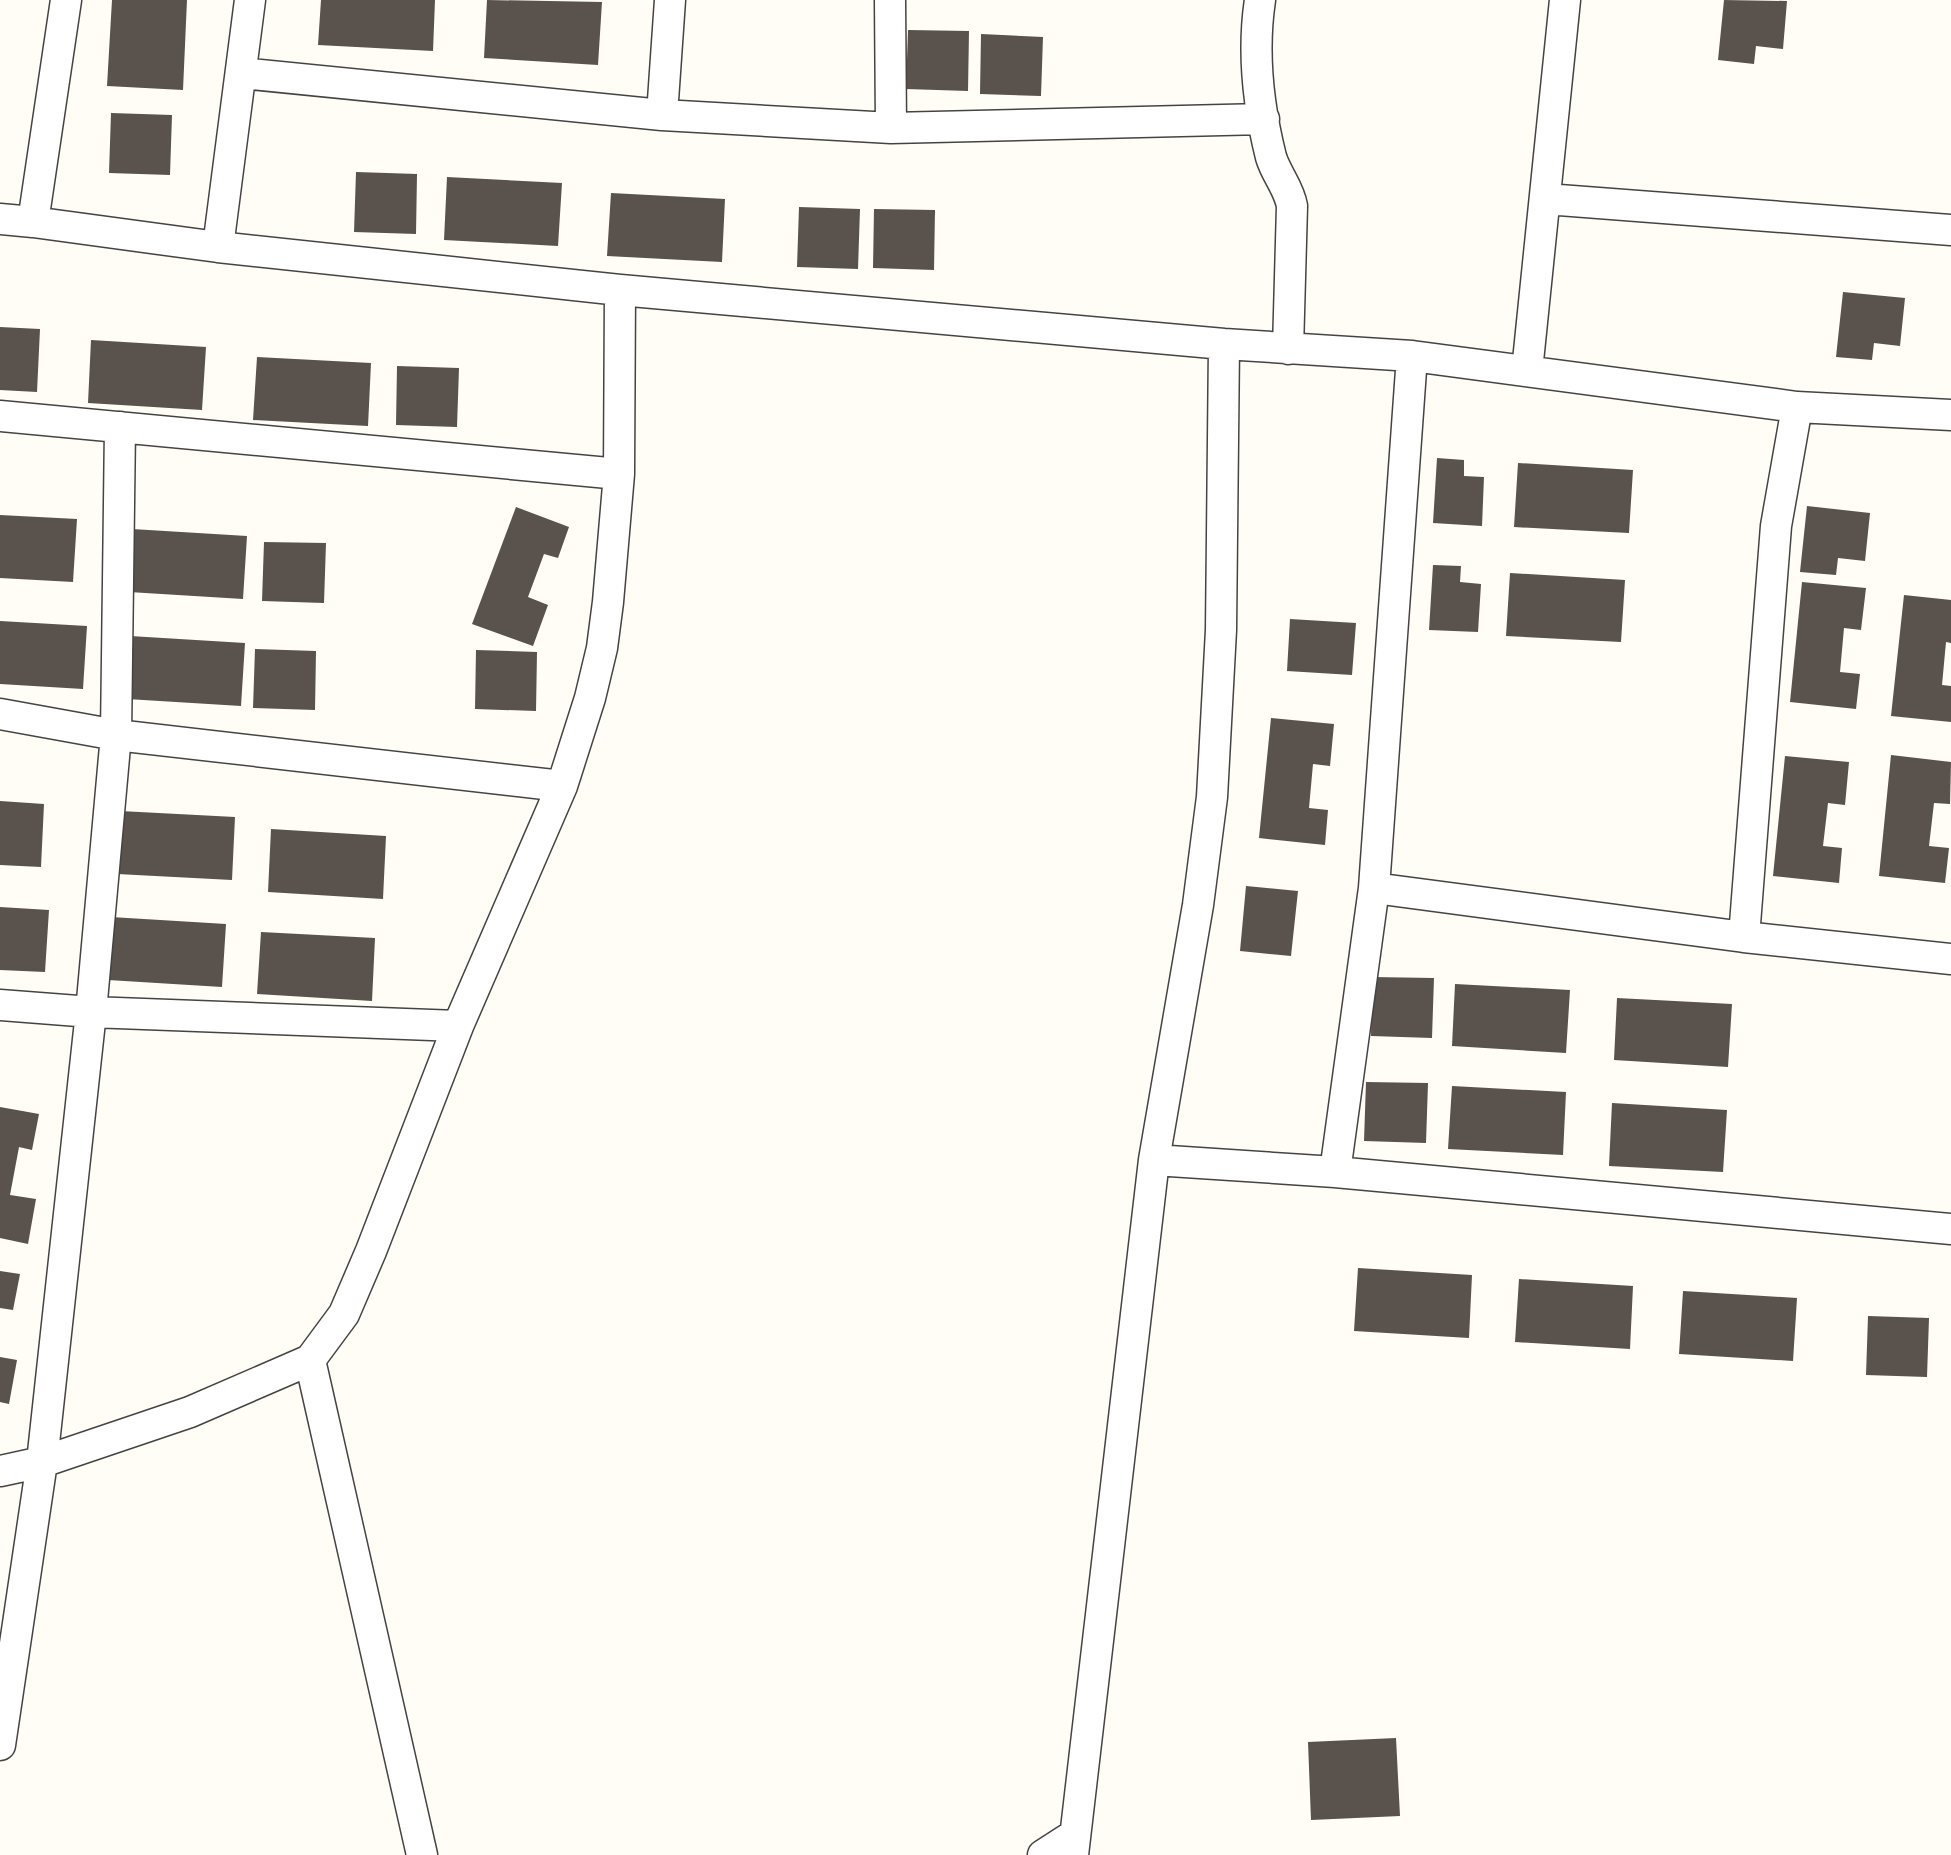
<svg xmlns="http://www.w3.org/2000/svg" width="1951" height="1855" font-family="Spectral,serif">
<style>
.building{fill:#5a524d}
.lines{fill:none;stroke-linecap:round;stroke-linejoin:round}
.minor-casing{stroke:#444;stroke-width:33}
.minor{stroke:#fff;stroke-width:30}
</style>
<rect width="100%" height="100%" fill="#fffdf5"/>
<path class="building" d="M112,0H187L183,90L107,86Z
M321,0H435L433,51L318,45Z
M487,0L602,2L598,65L484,58Z
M1724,0L1787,1L1783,49L1756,46L1754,64L1718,60Z
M908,30L969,31L968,91L906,89Z
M981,34L1043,37L1041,96L980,94Z
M111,113L172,115L170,175L109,173Z
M356,172L417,174L416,234L354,232Z
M447,177L562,183L558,246L444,240Z
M611,193L725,199L722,262L607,256Z
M799,207L860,209L858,269L797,267Z
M874,209L935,210L934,270L873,268Z
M1843,292L1905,298L1900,346L1874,343L1872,360L1836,357Z
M0,327L40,329L37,392L0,390Z
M91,340L206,347L202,410L88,403Z
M257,357L371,363L368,426L253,420Z
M397,366L459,368L457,427L396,425Z
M1437,458L1464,460V476L1484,477L1482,526L1433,523Z
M1518,463L1633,470L1629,533L1514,527Z
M1807,506L1870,513L1865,561L1838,558L1836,575L1800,572Z
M516,507L569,527L558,558L544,554L528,597L548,605L533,646L472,624Z
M0,515L77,519L73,582L0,578Z
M132,529L247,536L243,599L129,592Z
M264,542L326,543L324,603L262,601Z
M1433,565L1461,566L1460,582L1481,584L1478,632L1429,630Z
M1510,573L1625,580L1621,642L1506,636Z
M1802,582L1866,588L1861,630L1844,628L1840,672L1860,674L1856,709L1790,702Z
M1904,595L1951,600V643L1946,642L1942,685L1951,686V722L1891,716Z
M1290,619L1356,623L1352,675L1287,671Z
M0,621L87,626L83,689L0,684Z
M130,636L245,643L241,706L127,699Z
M255,649L316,651L315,710L253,708Z
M476,650L537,652L536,711L475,709Z
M1271,718L1334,724L1330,766L1313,764L1309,808L1328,810L1325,845L1259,838Z
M1891,755L1951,762L1950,804L1934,803L1929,846L1949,848L1945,883L1879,876Z
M1785,756L1849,762L1845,805L1828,803L1823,846L1842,848L1839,883L1773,876Z
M0,801L44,804L41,867L0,865Z
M120,811L235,817L232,880L117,874Z
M271,829L386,836L383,899L268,892Z
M1246,886L1298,891L1291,956L1240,951Z
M0,907L49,910L45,972L0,970Z
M111,917L226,924L222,987L108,980Z
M261,932L375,938L372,1001L257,994Z
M1372,977L1434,978L1432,1038L1371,1036Z
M1455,984L1570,990L1566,1053L1452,1046Z
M1617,998L1732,1004L1728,1067L1614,1060Z
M1366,1082L1428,1083L1426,1143L1364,1141Z
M1452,1086L1566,1092L1563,1155L1448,1149Z
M1612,1103L1727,1110L1723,1172L1609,1166Z
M0,1107L39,1114L32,1150L19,1147L10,1195L36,1199L28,1244L0,1238Z
M1358,1268L1472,1275L1469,1338L1354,1331Z
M0,1271L20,1274L13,1310L0,1308Z
M1519,1279L1633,1286L1630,1349L1515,1342Z
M1683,1291L1797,1298L1793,1361L1679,1354Z
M1868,1316L1929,1318L1927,1377L1866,1375Z
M0,1357L17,1360L9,1404L0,1402Z
M1396,1738L1400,1816L1311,1820L1308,1742Z"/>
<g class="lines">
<defs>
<path id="minor" d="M890,0L891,128
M1260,0C1252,53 1258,105 1271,157C1276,174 1289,188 1292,206L1288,349
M241,73L662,115L891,128L1264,119
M662,115L670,0
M1546,199L1951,230
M0,219L33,222L218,247L620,290L1224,344L1412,356L1797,407L1951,415
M33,222L66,0
M218,247L250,0
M1527,371L1565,0
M0,416L619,474
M0,714L116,735L562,786
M1374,888L1744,937L1951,959
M1744,937L1776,526L1797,407
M0,1005L91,1012L458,1026
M1154,1160L1335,1172L1951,1229
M1335,1172L1374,888L1412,356
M310,1360L422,1855
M0,1471L42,1462L190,1412L310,1360L344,1314L371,1251L458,1026L562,786L590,698L602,648L608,602L619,474L620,290
M0,1745L42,1462L91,1012L116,735L120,427
M1043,1855L1074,1835
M1073,1855L1154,1160L1198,905L1212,797L1221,630L1224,344"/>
</defs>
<use href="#minor" class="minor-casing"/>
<use href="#minor" class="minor"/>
</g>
</svg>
